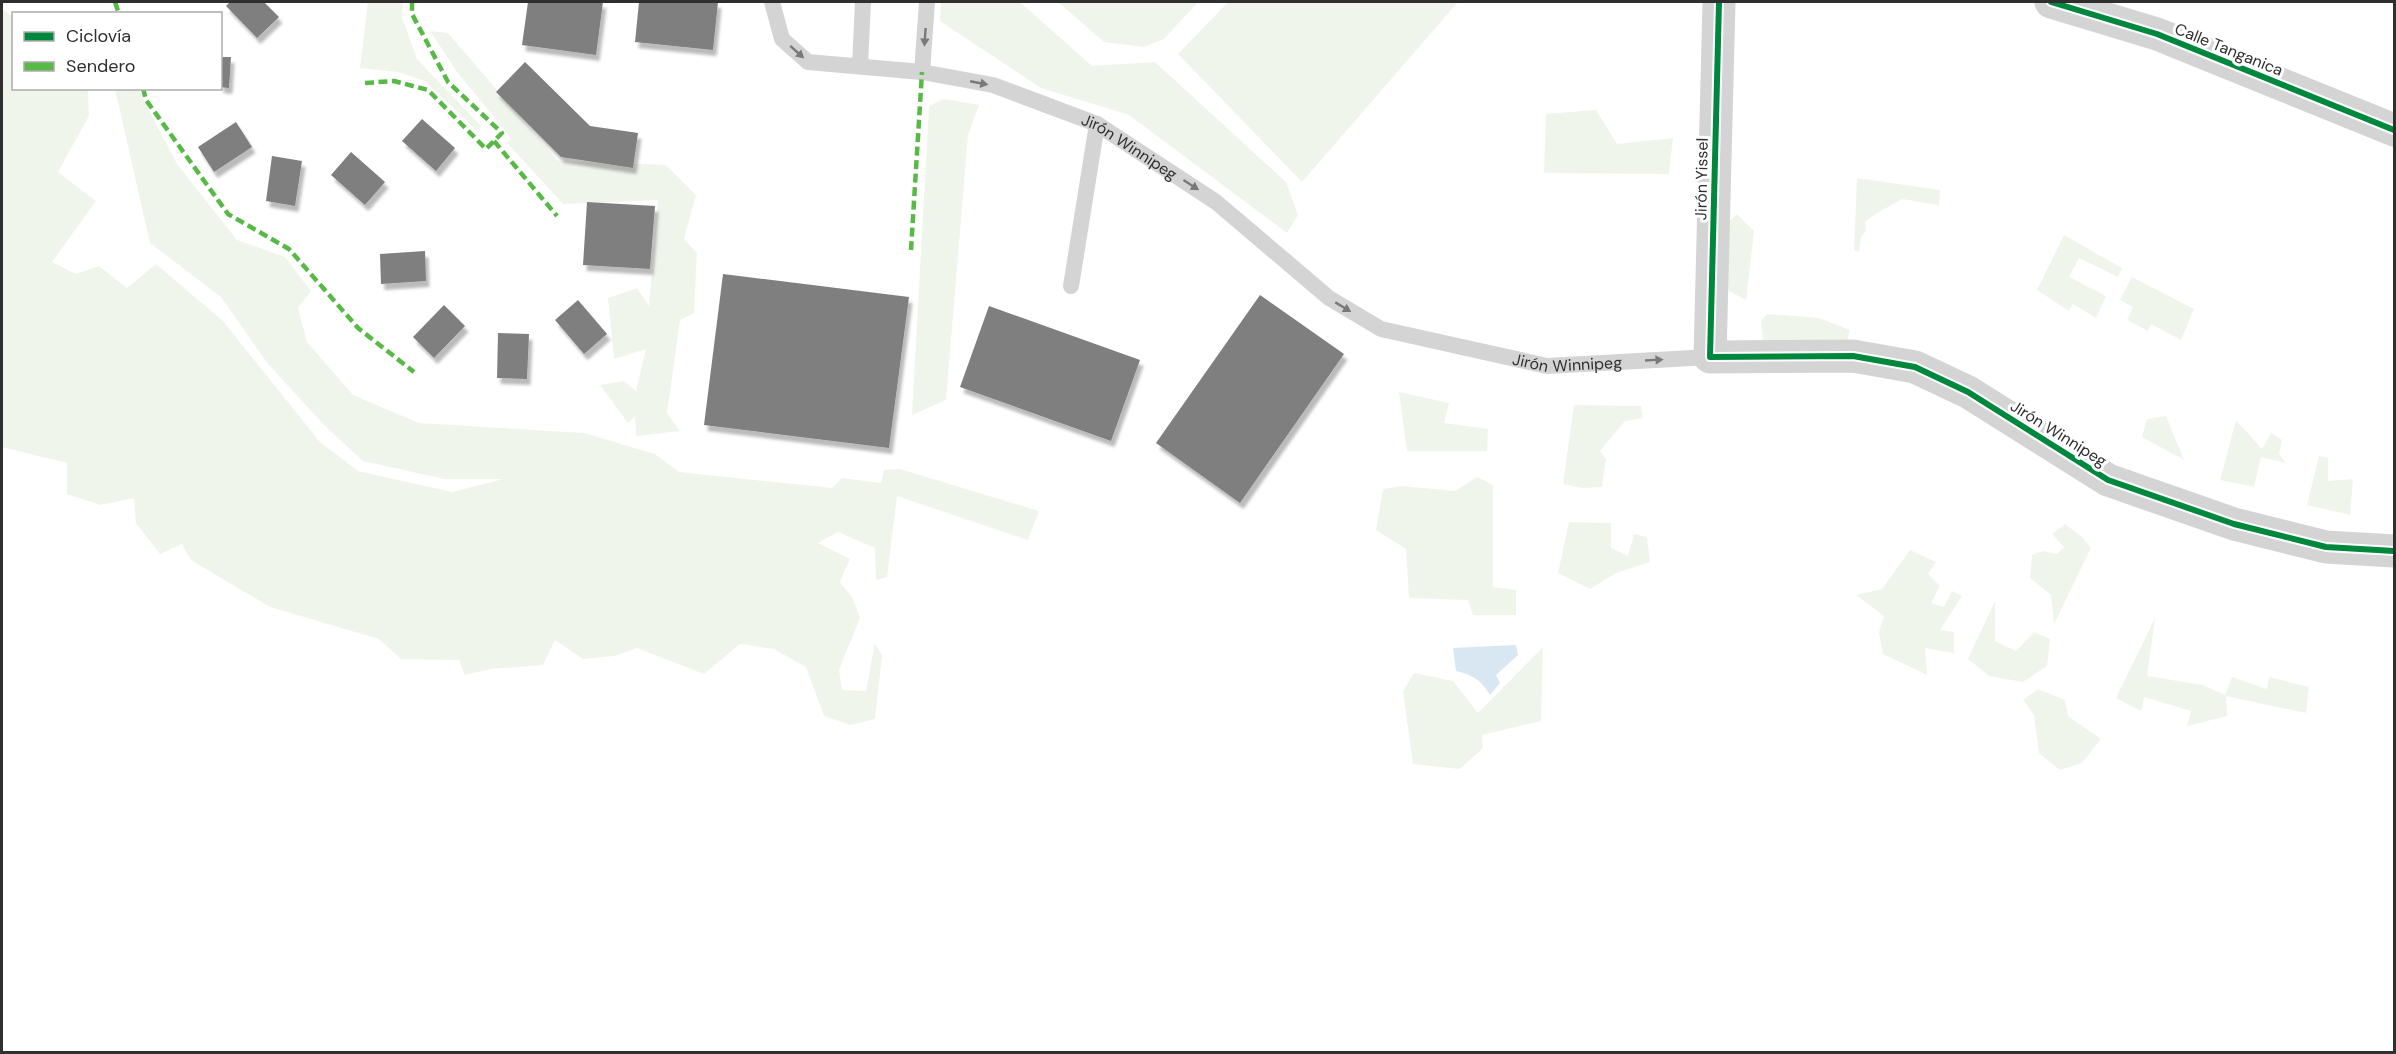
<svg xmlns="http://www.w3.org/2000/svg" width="2396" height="1054" font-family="'DM Sans',sans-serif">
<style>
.green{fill:#f0f5ec}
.water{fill:#d8e7f2}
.building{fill:#7f7f7f;filter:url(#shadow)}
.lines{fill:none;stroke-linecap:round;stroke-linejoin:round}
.service{stroke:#d4d4d4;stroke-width:16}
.minor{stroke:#d4d4d4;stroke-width:33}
.quiet{stroke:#58b947;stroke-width:4.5;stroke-dasharray:9 4.5;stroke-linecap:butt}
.cycleway-casing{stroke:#fff;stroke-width:10}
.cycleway{stroke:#00873e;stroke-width:6}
.oneway{fill:#797979}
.labels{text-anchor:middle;stroke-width:6;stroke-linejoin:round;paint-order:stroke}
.street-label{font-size:16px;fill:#2f2f2f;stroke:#fff}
</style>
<defs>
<filter id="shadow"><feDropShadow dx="3.5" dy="6" stdDeviation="1.5" flood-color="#0004"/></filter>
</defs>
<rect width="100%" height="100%" fill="#fff"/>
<path class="green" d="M368,2H403L402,17L417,59L481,126L476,130L425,81L398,72L360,68Z
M941,2H1020L1092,66L1155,62L1286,182L1298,215L1287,233L1129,115L1041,88L940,21Z
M1058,2H1198L1164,39L1144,47L1104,42Z
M1228,2H1458L1302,182L1178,54Z
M2,9L13,17L14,88L88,89L89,116L58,172L96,201L52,262L76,274L99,266L127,288L156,264L223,321L320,442L358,471L452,492L503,479H444L363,461L325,426L268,364L221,297L150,243L115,89H138L177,164L237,240L285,257L311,291L298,308L307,342L353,395L419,423L584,433L655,454L679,472L832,488L842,478L881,483L884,470L900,469L1039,511L1028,540L897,496L887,577L876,580L875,548L838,532L818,543L850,559L840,582L852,597L860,618L839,670L842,690L866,691L875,643L882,656L875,719L850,725L824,716L806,667L774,649L740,644L704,674L637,648L614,656L583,659L555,640L543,665L491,669L465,675L459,660L401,659L379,639L270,607L191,560L182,544L160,554L136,523L134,498L100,505L67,494V463L2,447Z
M430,31L448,33L558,161L666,165L696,195L684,239L697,253L694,313L680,320L667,413L680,431L636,436L635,416L628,423L600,385L624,381L636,391L646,349L614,359L608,298L637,288L649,306L658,200L563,204L507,143L511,138L457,72Z
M944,99L979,105L968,135L946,400L912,415L929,106Z
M1596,110L1617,144L1673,138L1669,174L1544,173L1546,114Z
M1857,178L1940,190L1939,205L1902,199C1889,207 1876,212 1865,222L1866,231L1861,237L1859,252L1854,250Z
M1737,214L1754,231L1746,300L1729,291L1723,259L1721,229Z
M2064,235L2122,268L2118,277L2079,258L2069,277L2106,296L2096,318L2073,304L2069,311L2037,290Z
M2132,277L2194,309L2181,340L2151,324L2148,331L2127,320L2133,307L2120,300Z
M1767,314L1819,318L1850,330L1845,349L1764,348L1761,321Z
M1399,392L1449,403L1444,423L1488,429L1487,451H1407Z
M1574,405L1641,406L1643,418L1625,421L1600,451L1606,459L1602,487L1584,488L1563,484Z
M2166,416L2184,460L2142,437L2147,419Z
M2236,420L2262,449L2271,433L2282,440L2279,454L2286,463L2261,457L2254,487L2220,480Z
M2319,456L2328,458V481L2353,479L2350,515L2307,505Z
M1477,477L1493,485V587L1516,590V615H1473L1468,600L1409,598L1406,549L1376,530L1383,489L1402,486L1455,491Z
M1569,522L1611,523V548L1628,556L1634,534L1647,537L1650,562L1616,573L1590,589L1558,573Z
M2065,524L2082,537L2091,548L2054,624L2051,595L2030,578L2032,555L2043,551L2057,554L2064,547L2052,534Z
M1910,550L1936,562L1928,574L1940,586L1931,603L1944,607L1952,591L1962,596L1940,630L1954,632V653L1925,648L1927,675L1883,654L1879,632L1884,616L1856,595L1882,589Z
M1995,601V641L2016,651L2034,632L2050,639L2047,666L2023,682L1989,676L1968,659Z
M2155,618L2147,676L2203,685L2225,695L2232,677L2267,689L2269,677L2309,687L2306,713L2226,696L2227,716L2187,726L2191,711L2144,697L2141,711L2116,698Z
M1543,647L1541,721L1482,735L1483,748L1460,769L1413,764L1403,691L1414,673L1453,681L1478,713Z
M2038,689L2065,700L2068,716L2101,739L2082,763L2060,770L2039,753L2034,715L2023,700Z"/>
<path class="water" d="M1516,645L1518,655L1496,675L1500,683L1490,695C1481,680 1473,675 1456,671L1453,648Z"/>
<path class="building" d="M230,2H264L279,17L257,38L226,6Z
M528,2H603L596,55L522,45Z
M639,2H718L713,50L635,42Z
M220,57H231L229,88L220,87Z
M525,62L590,126L638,133L633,168L561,157L496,92Z
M422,119L455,148L436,171L402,141Z
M236,122L252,147L214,172L198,147Z
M351,152L385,182L365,205L331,175Z
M272,156L302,161L295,206L266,201Z
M587,202L655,206L650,269L583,265Z
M425,251L426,281L381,284L380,254Z
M723,274L909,297L889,448L704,425Z
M1260,295L1344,354L1240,503L1156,443Z
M578,300L607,334L584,354L555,320Z
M444,305L465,326L434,358L413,337Z
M989,306L1140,360L1111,441L960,387Z
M498,333L529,334L527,379L497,378Z"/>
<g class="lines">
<g class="service">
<path id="s1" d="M772,2L782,39L808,62L922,72L993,85L1097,124L1216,202L1329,298L1381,329L1547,366L1710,357"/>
<path d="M860,65L863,2"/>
<path d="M922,72L927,2"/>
<path d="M1071,286L1097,124"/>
</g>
<path class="minor" d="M1719,2L1710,357L1853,356L1915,367L1968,392L2108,480L2234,524L2326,547L2394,551
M2051,2L2157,34L2394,130"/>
<path class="quiet" d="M115,2L119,14
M365,83L394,81L428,90L486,149L502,133L448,82L412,14V2
M143,88L146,100L228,214L289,249L358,328L414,372
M494,141L557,216
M911,250L922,72"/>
<defs>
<path id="cycleway" d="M1719,2L1710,357L1853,356L1915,367L1968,392L2108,480L2234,524L2326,547L2394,551
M2051,2L2157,34L2394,130"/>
</defs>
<use href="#cycleway" class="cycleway-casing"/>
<use href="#cycleway" class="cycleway"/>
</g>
<defs><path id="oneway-solid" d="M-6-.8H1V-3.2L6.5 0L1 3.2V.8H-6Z" transform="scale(1.5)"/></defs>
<g class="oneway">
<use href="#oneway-solid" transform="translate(925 37) rotate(94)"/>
<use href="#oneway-solid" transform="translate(797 52) rotate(42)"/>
<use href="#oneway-solid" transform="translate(979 83) rotate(11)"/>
<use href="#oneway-solid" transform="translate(1191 185) rotate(33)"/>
<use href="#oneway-solid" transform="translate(1343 307) rotate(31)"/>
<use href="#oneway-solid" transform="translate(1654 360) rotate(-3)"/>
</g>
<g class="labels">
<g class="street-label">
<text transform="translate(2229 49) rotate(22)" y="6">Calle Tanganica</text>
<text dy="6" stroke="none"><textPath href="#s1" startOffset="410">Jirón Winnipeg</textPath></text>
<text transform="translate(1701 179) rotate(-89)" y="6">Jirón Yissel</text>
<text dy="6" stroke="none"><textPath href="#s1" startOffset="912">Jirón Winnipeg</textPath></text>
<text transform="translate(2059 433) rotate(32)" y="6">Jirón Winnipeg</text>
</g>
</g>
<rect width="2396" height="1054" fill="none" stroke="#2f2f2f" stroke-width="6"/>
<rect x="12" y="12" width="210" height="78" fill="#ffffff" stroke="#acacac" stroke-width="1.5"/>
<rect x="24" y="32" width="30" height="9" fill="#00873e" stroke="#acacac" stroke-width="1.5"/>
<text x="66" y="42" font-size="18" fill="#2f2f2f">Ciclovía</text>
<rect x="24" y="62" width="30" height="9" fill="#58b947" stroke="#acacac" stroke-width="1.5"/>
<text x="66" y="72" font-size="18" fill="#2f2f2f">Sendero</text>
</svg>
